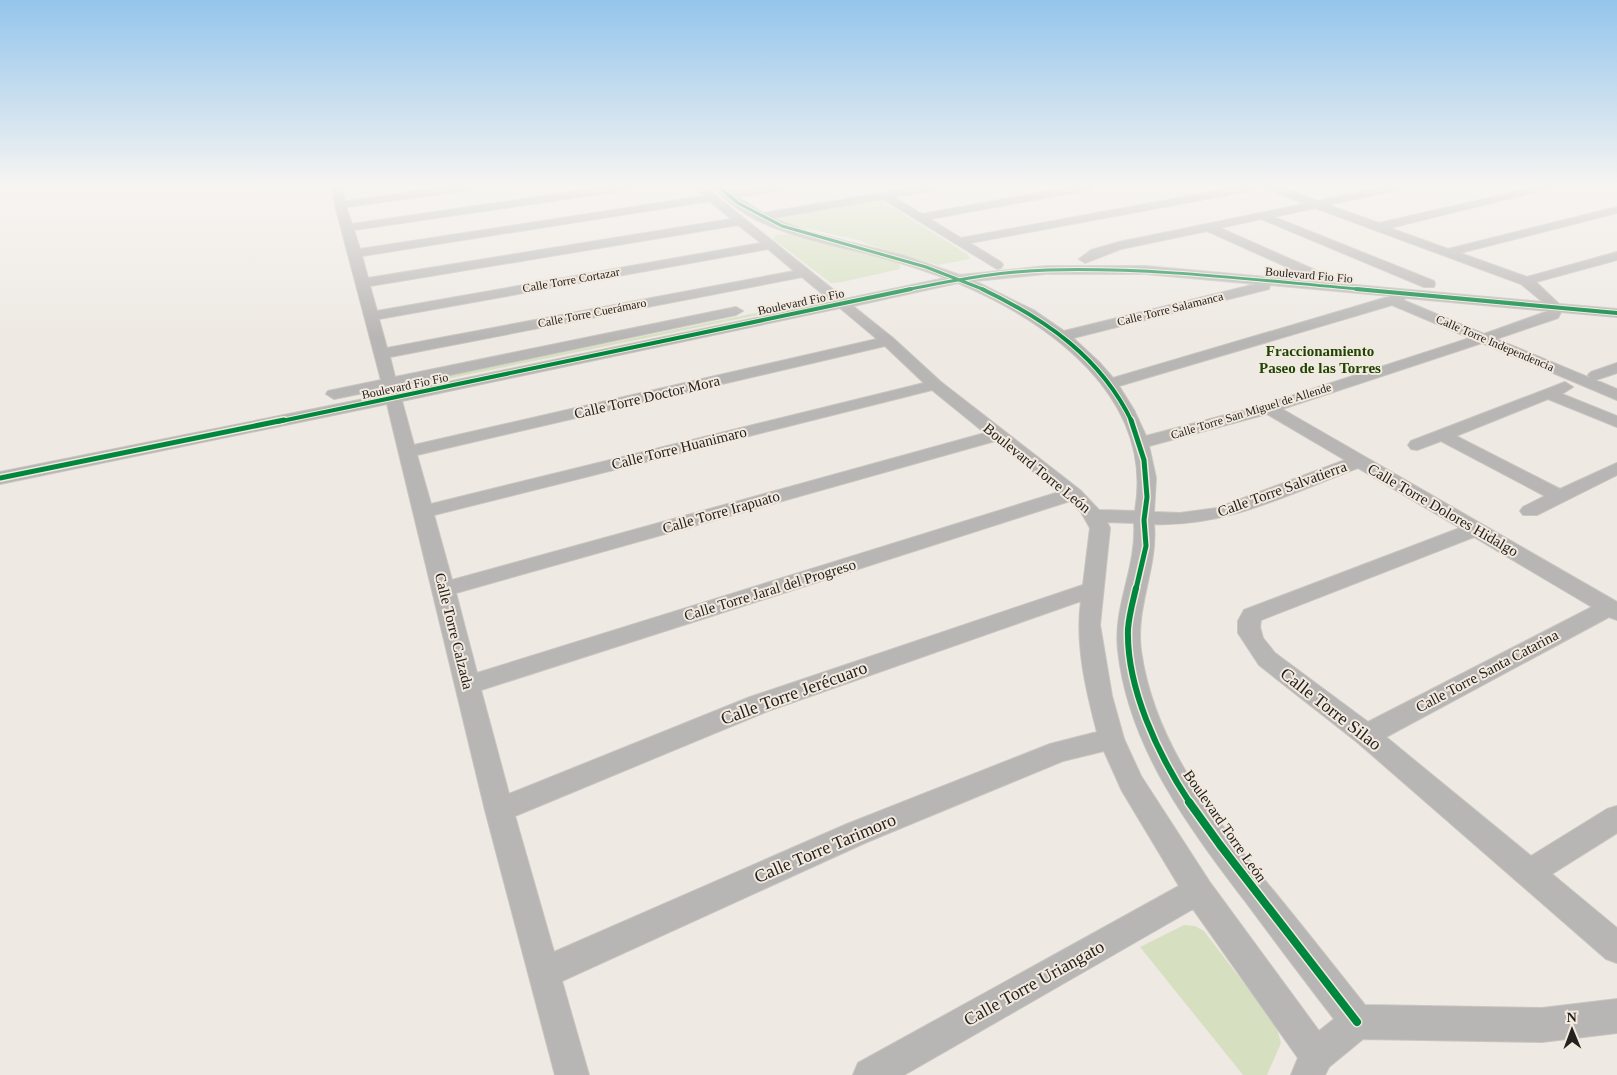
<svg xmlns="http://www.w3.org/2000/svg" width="1617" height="1075" font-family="'Times New Roman',serif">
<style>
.green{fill:#d6e0c0}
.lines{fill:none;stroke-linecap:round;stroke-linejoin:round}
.street-casing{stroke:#c9c5c0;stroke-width:2}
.street{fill:#b7b6b4;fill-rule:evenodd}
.cycleway-far4-casing{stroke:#f2e9df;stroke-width:5}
.cycleway-far3-casing{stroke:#f2e9df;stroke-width:6}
.cycleway-far2-casing{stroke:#f2e9df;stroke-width:8}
.cycleway-far1-casing{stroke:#f2e9df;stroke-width:9}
.cycleway-casing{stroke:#f2e9df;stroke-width:11}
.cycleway-far4{stroke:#00873e;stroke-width:3}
.cycleway-far3{stroke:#00873e;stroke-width:4}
.cycleway-far2{stroke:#00873e;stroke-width:5}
.cycleway-far1{stroke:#00873e;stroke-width:6}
.cycleway{stroke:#00873e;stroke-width:8}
.labels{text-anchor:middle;stroke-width:4;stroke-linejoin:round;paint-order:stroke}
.far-street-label{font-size:12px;fill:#24211e;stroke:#f2e9df}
.far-quarter-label{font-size:15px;font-weight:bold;fill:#1e4505;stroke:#f2e9df}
.street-label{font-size:15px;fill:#24211e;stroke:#f2e9df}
.near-street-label{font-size:18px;fill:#24211e;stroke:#f2e9df}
</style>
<rect width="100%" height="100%" fill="#eee9e3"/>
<path class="green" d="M879,199L967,254L970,259L938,265L878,248L858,240L795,226L774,217Z
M789,234L896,262L900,265V269L842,282L831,283L773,239L776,235Z
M809,302L812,304L412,386L415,383Z
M1184,925L1195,926L1204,931L1276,1025L1281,1043L1267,1075H1243L1140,947Z"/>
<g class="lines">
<defs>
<path id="street" d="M332,187H342L345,201L447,187H475L470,190L346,207L352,224L605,187H632L627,190L354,230L360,249L704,196L694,187H705L845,299L945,278C922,270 900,262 876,256C822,242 751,232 714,187H725L732,192L763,187H787L782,190L738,197L763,213L917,187H941L936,190L894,197L922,214L1071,187H1094L1089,190L930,219L961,238L1238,187H1260L1255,190L970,243L1001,262L1003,265L1001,268L997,269L883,199L773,218L809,232L905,256L960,275L1046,266H1145L1543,302L1521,284L1315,208L1274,217L1434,281L1435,284L1434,287H1424L1261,219L1220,228L1315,270L1317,273L1315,276H1307L1207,231L1121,249L1085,263L1079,259L1091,250L1119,242L1304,204L1264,187H1279L1317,201L1383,187H1403L1398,190L1328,205L1379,223L1537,187H1556L1390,228L1448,249L1617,207V213L1460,253L1527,277L1617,252V260L1536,282L1559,304L1617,309V317L1561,312L1558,318L1496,339L1590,378L1588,375L1591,372L1617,363V373L1596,380L1591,378L1617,389V400L1482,343L1282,409L1617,602V620L1609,617L1386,737L1531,856L1607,809L1617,806V833L1552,874L1617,928V963L1606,959L1357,742L1259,665L1238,633V621L1244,610L1460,528L1358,468C1291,493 1227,527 1154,524C1158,568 1135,607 1141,651C1154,743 1212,814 1268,884C1301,924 1333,965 1365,1005L1542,1008L1617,999V1033L1542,1042L1363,1039L1329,1067L1325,1075H1291L1298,1058L1193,909L904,1075H853L858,1063L1179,886L1122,791L1104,751L1063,761L867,842L562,981L589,1075H555L485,810L387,404L0,484V472L384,395L383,389L334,399L326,394L328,391L381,380L335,205ZM710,201L731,219L368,278L362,256ZM738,225L761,243L377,311L370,286ZM768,249L794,271L387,348L379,319ZM1046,274H1145L1256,284L1064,331L1035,311L975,281ZM802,277L832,302L400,392L398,386L736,315L743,311L736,307L395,377L390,357ZM958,283C1050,322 1155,397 1135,511L1099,510L1080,490L941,382L893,338L853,306ZM1270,285L1391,296L1113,378L1099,362L1073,338L1269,289ZM1406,298L1548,311L1484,334L1403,300ZM1392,305L1470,338L1263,405L1146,436L1134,410L1119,386ZM840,308L877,339L414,445L402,401ZM885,346L924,383L431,504L417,455ZM932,390L985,433L452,580L434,515ZM1267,414L1345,460L1217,508L1180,513L1154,512L1156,478L1149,446ZM995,441L1059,492L477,673L456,593ZM1070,501L1081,512L1090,528L1083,585L750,697L509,794L481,690ZM1107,522L1134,523C1137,568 1113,606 1118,650C1128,746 1188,826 1245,901C1274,940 1304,980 1334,1019L1319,1031L1209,881L1141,776L1124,739L1112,696L1100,625L1110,528ZM1474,537L1592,607L1368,722L1275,653L1263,638L1260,627L1261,620ZM1081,601C1075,644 1086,690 1097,732L1050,744L847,824L554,952L515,816L768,711Z
M1565,382L1573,387L1562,394L1617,416V427L1548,399L1456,436L1560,489L1617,463V475L1537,515H1523L1520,511L1523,507L1545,496L1441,441L1417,450L1411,449L1408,445L1411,441Z"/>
</defs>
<use href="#street" class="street-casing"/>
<use href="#street" class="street"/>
<defs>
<path id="cycleway-far4" d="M719,187L738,203L782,226L926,267L985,290
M905,290C952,281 1000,271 1048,270C1156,267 1263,281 1370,290"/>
<path id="cycleway-far3" d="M982,289C1045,319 1101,357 1132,422
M1356,289L1617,313
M277,422L911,289"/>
<path id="cycleway-far2" d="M1131,420L1144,460L1147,497L1144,520L1146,546L1136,589
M0,478L284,420"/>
<path id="cycleway-far1" d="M1136,588C1133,601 1129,615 1128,629C1126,687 1158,755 1190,803"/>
<path id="cycleway" d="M1189,802L1220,845L1357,1022"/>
</defs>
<use href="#cycleway-far4" class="cycleway-far4-casing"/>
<use href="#cycleway-far3" class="cycleway-far3-casing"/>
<use href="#cycleway-far2" class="cycleway-far2-casing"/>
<use href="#cycleway-far1" class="cycleway-far1-casing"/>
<use href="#cycleway" class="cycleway-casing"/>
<use href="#cycleway-far4" class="cycleway-far4"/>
<use href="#cycleway-far3" class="cycleway-far3"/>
<use href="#cycleway-far2" class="cycleway-far2"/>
<use href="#cycleway-far1" class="cycleway-far1"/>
<use href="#cycleway" class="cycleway"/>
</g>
<linearGradient id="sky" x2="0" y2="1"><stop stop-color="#94c5ec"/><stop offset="0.55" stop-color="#f7f5f2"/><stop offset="1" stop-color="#f7f5f2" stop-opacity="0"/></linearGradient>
<rect width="1617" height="338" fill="url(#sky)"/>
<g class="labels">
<g class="far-street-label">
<text transform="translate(1309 275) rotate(5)" y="4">Boulevard Fio Fio</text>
<text transform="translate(571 280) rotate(-10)" y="4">Calle Torre Cortazar</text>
<text transform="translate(801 302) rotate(-12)" y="4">Boulevard Fio Fio</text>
<text transform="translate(1170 309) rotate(-14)" y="4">Calle Torre Salamanca</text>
<text transform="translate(592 313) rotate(-11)" y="4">Calle Torre Cuerámaro</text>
<text transform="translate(1495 343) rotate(23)" y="4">Calle Torre Independencia</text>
<text transform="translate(405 386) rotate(-12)" y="4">Boulevard Fio Fio</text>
<text transform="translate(1251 411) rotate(-17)" y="4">Calle Torre San Miguel de Allende</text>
</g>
<g class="far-quarter-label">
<text x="1320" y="356">Fraccionamiento<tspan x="1320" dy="17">Paseo de las Torres</tspan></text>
</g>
<g class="street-label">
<text transform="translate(647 397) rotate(-13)" y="5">Calle Torre Doctor Mora</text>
<text transform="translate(679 448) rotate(-14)" y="5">Calle Torre Huanimaro</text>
<text transform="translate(1037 468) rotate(39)" y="5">Boulevard Torre León</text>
<text transform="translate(1282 489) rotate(-20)" y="5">Calle Torre Salvatierra</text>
<text transform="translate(1443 510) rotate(30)" y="5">Calle Torre Dolores Hidalgo</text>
<text transform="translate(721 512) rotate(-16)" y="5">Calle Torre Irapuato</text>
<text transform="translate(770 590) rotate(-17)" y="5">Calle Torre Jaral del Progreso</text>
<text transform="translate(454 631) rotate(76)" y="5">Calle Torre Calzada</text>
<text transform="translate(1487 671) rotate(-28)" y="5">Calle Torre Santa Catarina</text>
<text transform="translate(1225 826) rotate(55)" y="5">Boulevard Torre León</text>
</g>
<g class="near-street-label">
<text transform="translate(794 693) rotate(-20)" y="6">Calle Torre Jerécuaro</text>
<text transform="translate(1331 709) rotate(38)" y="6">Calle Torre Silao</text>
<text transform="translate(825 848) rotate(-23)" y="6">Calle Torre Tarimoro</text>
<text transform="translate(1034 983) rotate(-29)" y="6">Calle Torre Uriangato</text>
</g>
</g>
<g transform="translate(1572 1030) rotate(359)" stroke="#f2e9df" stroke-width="4" paint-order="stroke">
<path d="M0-4L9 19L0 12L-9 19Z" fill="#24211e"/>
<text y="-8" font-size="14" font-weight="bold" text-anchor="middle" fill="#24211e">N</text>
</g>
</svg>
